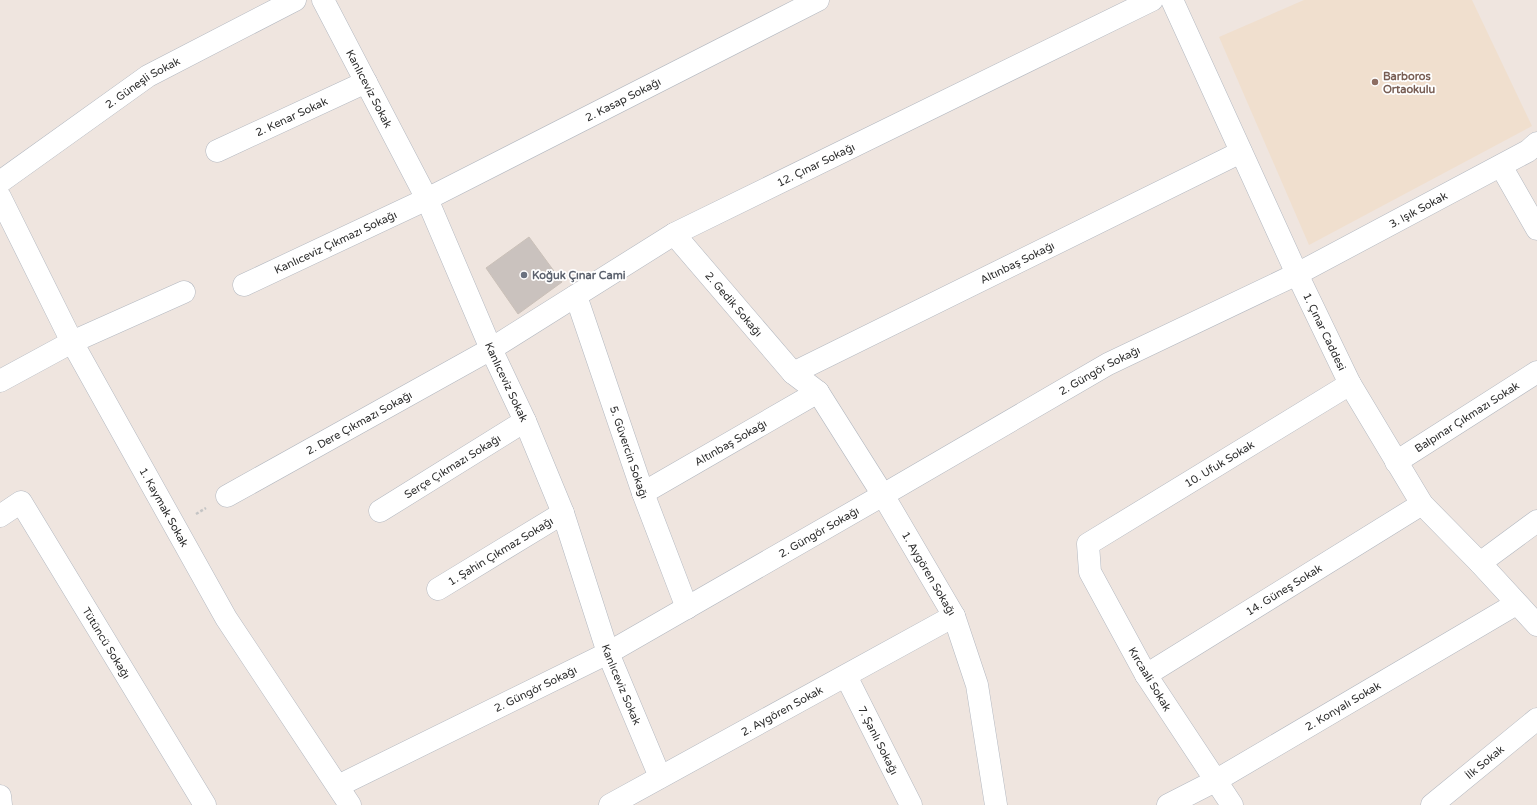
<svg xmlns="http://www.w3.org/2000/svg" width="1537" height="805" font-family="'Varela Round',sans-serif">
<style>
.education{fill:#f0dfce}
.building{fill:#cac2be;stroke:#cac0b8}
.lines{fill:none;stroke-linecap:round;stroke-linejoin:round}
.street-casing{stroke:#b3b8c0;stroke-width:23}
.secondary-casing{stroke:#b3b8c0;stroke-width:23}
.path{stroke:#c4c4c4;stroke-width:2.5;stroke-dasharray:3 2;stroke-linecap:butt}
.street{stroke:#fff;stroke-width:22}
.secondary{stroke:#fff;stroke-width:22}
.education-dot{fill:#8d6e63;stroke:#fff;stroke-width:1.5}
.worship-dot{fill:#6b7280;stroke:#fff;stroke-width:1.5}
.labels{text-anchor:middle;stroke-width:3.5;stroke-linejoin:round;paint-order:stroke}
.education-label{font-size:11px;font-weight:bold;fill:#785e54;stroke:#fff;text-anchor:start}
.street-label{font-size:11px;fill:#2d2d2d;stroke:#fff}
.worship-label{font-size:11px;font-weight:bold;fill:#5b616d;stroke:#fff;text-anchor:start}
</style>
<rect width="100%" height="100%" fill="#efe5df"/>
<path class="education" d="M1304,0H1472L1532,126L1309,245L1219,37Z"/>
<path class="building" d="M529,237L562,282L518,314L486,268Z"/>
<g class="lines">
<defs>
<g id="street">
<path id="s1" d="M323,0L427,199L491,349L525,421L563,513L608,653L660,777"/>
<path id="s2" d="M217,151L366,82"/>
<path d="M1501,166L1537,229"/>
<path id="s3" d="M0,182L148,76L295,0"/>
<path id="s4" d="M0,197L72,342L226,618L350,805"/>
<path id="s5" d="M674,234L793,373L818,392L883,495L954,616L977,685L996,805"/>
<path id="s6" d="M244,285L427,199L818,0"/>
<path id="s7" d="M576,296L643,493L687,608"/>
<path id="s8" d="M793,373L1241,152"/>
<path d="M0,381L72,342L184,292"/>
<path id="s9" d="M1396,462L1537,372"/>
<path id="s10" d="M643,493L818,392"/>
<path id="s11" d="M227,496L491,349L674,234L1152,0"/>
<path id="s12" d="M380,511L525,421"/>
<path id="s13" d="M0,516L21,502L205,805"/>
<path d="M1480,563L1537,521"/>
<path id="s14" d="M438,589L563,513"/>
<path id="s15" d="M1146,675L1422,504"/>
<path id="s16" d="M846,676L911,805"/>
<path id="s17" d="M338,786L608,653L883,495L1108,364L1297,274L1528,151L1537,143"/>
<path d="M0,796L1,805"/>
<path id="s18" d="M610,805L954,616"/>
<path id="s19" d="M1168,805L1215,781L1516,604"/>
<path id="s20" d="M1232,805L1146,675L1090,572L1088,544L1350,384"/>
<path id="s21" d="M1432,805L1537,719"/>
</g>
<g id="secondary">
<path id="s22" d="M1172,0L1297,274L1350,384L1422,504L1480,563L1537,625"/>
</g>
</defs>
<use href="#street" class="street-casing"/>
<use href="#secondary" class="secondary-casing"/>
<path class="path" d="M196,514L206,508"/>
<use href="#street" class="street"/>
<use href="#secondary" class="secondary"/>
</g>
<circle class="education-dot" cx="1375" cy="82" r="4"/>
<circle class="worship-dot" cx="524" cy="275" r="4"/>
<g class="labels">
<g class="education-label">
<text x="1383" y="80">Barboros<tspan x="1383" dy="13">Ortaokulu</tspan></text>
</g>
<g class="street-label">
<text dy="4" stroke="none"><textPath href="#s3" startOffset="174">2. Güneşli Sokak</textPath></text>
<text dy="4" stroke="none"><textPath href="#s1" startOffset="100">Kanlıceviz Sokak</textPath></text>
<text dy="4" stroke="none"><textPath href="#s6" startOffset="422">2. Kasap Sokağı</textPath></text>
<text dy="4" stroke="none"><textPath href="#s2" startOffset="82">2. Kenar Sokak</textPath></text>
<text dy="4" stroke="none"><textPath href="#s11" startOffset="676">12. Çınar Sokağı</textPath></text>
<text dy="4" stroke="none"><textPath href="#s17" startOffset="1225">3. Işık Sokak</textPath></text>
<text dy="4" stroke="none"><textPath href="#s6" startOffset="101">Kanlıceviz Çıkmazı Sokağı</textPath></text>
<text dy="4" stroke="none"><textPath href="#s8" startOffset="250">Altınbaş Sokağı</textPath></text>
<text dy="4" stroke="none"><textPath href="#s5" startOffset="92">2. Gedik Sokağı</textPath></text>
<text dy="4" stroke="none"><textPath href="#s22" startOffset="365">1. Çınar Caddesi</textPath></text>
<text dy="4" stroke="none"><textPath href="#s17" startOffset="868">2. Güngör Sokağı</textPath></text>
<text dy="4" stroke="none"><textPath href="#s1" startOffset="424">Kanlıceviz Sokak</textPath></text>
<text dy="4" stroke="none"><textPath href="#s9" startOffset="84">Balpınar Çıkmazı Sokak</textPath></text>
<text dy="4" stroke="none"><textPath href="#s11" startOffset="151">2. Dere Çıkmazı Sokağı</textPath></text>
<text dy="4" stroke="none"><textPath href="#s10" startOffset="101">Altınbaş Sokağı</textPath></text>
<text dy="4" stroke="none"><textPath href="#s7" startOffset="165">5. Güvercin Sokağı</textPath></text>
<text dy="4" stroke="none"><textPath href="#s20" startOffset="455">10. Ufuk Sokak</textPath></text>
<text dy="4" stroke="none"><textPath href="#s12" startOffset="85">Serçe Çıkmazı Sokağı</textPath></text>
<text dy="4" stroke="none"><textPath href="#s4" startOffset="351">1. Kaymak Sokak</textPath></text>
<text dy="4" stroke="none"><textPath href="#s17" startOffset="544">2. Güngör Sokağı</textPath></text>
<text dy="4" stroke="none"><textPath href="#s14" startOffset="73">1. Şahin Çıkmaz Sokağı</textPath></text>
<text dy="4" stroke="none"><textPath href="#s5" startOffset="427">1. Aygören Sokağı</textPath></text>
<text dy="4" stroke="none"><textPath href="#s15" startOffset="162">14. Güneş Sokak</textPath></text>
<text dy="4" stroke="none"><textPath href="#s13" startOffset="190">Tütüncü Sokağı</textPath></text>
<text transform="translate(1150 679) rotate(59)" y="4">Kırcaali Sokak</text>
<text dy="4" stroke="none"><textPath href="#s1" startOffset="748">Kanlıceviz Sokak</textPath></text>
<text dy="4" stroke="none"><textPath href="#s17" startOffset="220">2. Güngör Sokağı</textPath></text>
<text dy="4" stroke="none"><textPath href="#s19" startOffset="201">2. Konyalı Sokak</textPath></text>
<text dy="4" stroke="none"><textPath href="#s18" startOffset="196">2. Aygören Sokak</textPath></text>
<text dy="4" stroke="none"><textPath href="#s16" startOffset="72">7. Şanlı Sokağı</textPath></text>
<text dy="4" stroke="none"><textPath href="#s21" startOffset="68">İlk Sokak</textPath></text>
</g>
<g class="worship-label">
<text x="532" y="279">Koğuk Çınar Cami</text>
</g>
</g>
</svg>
